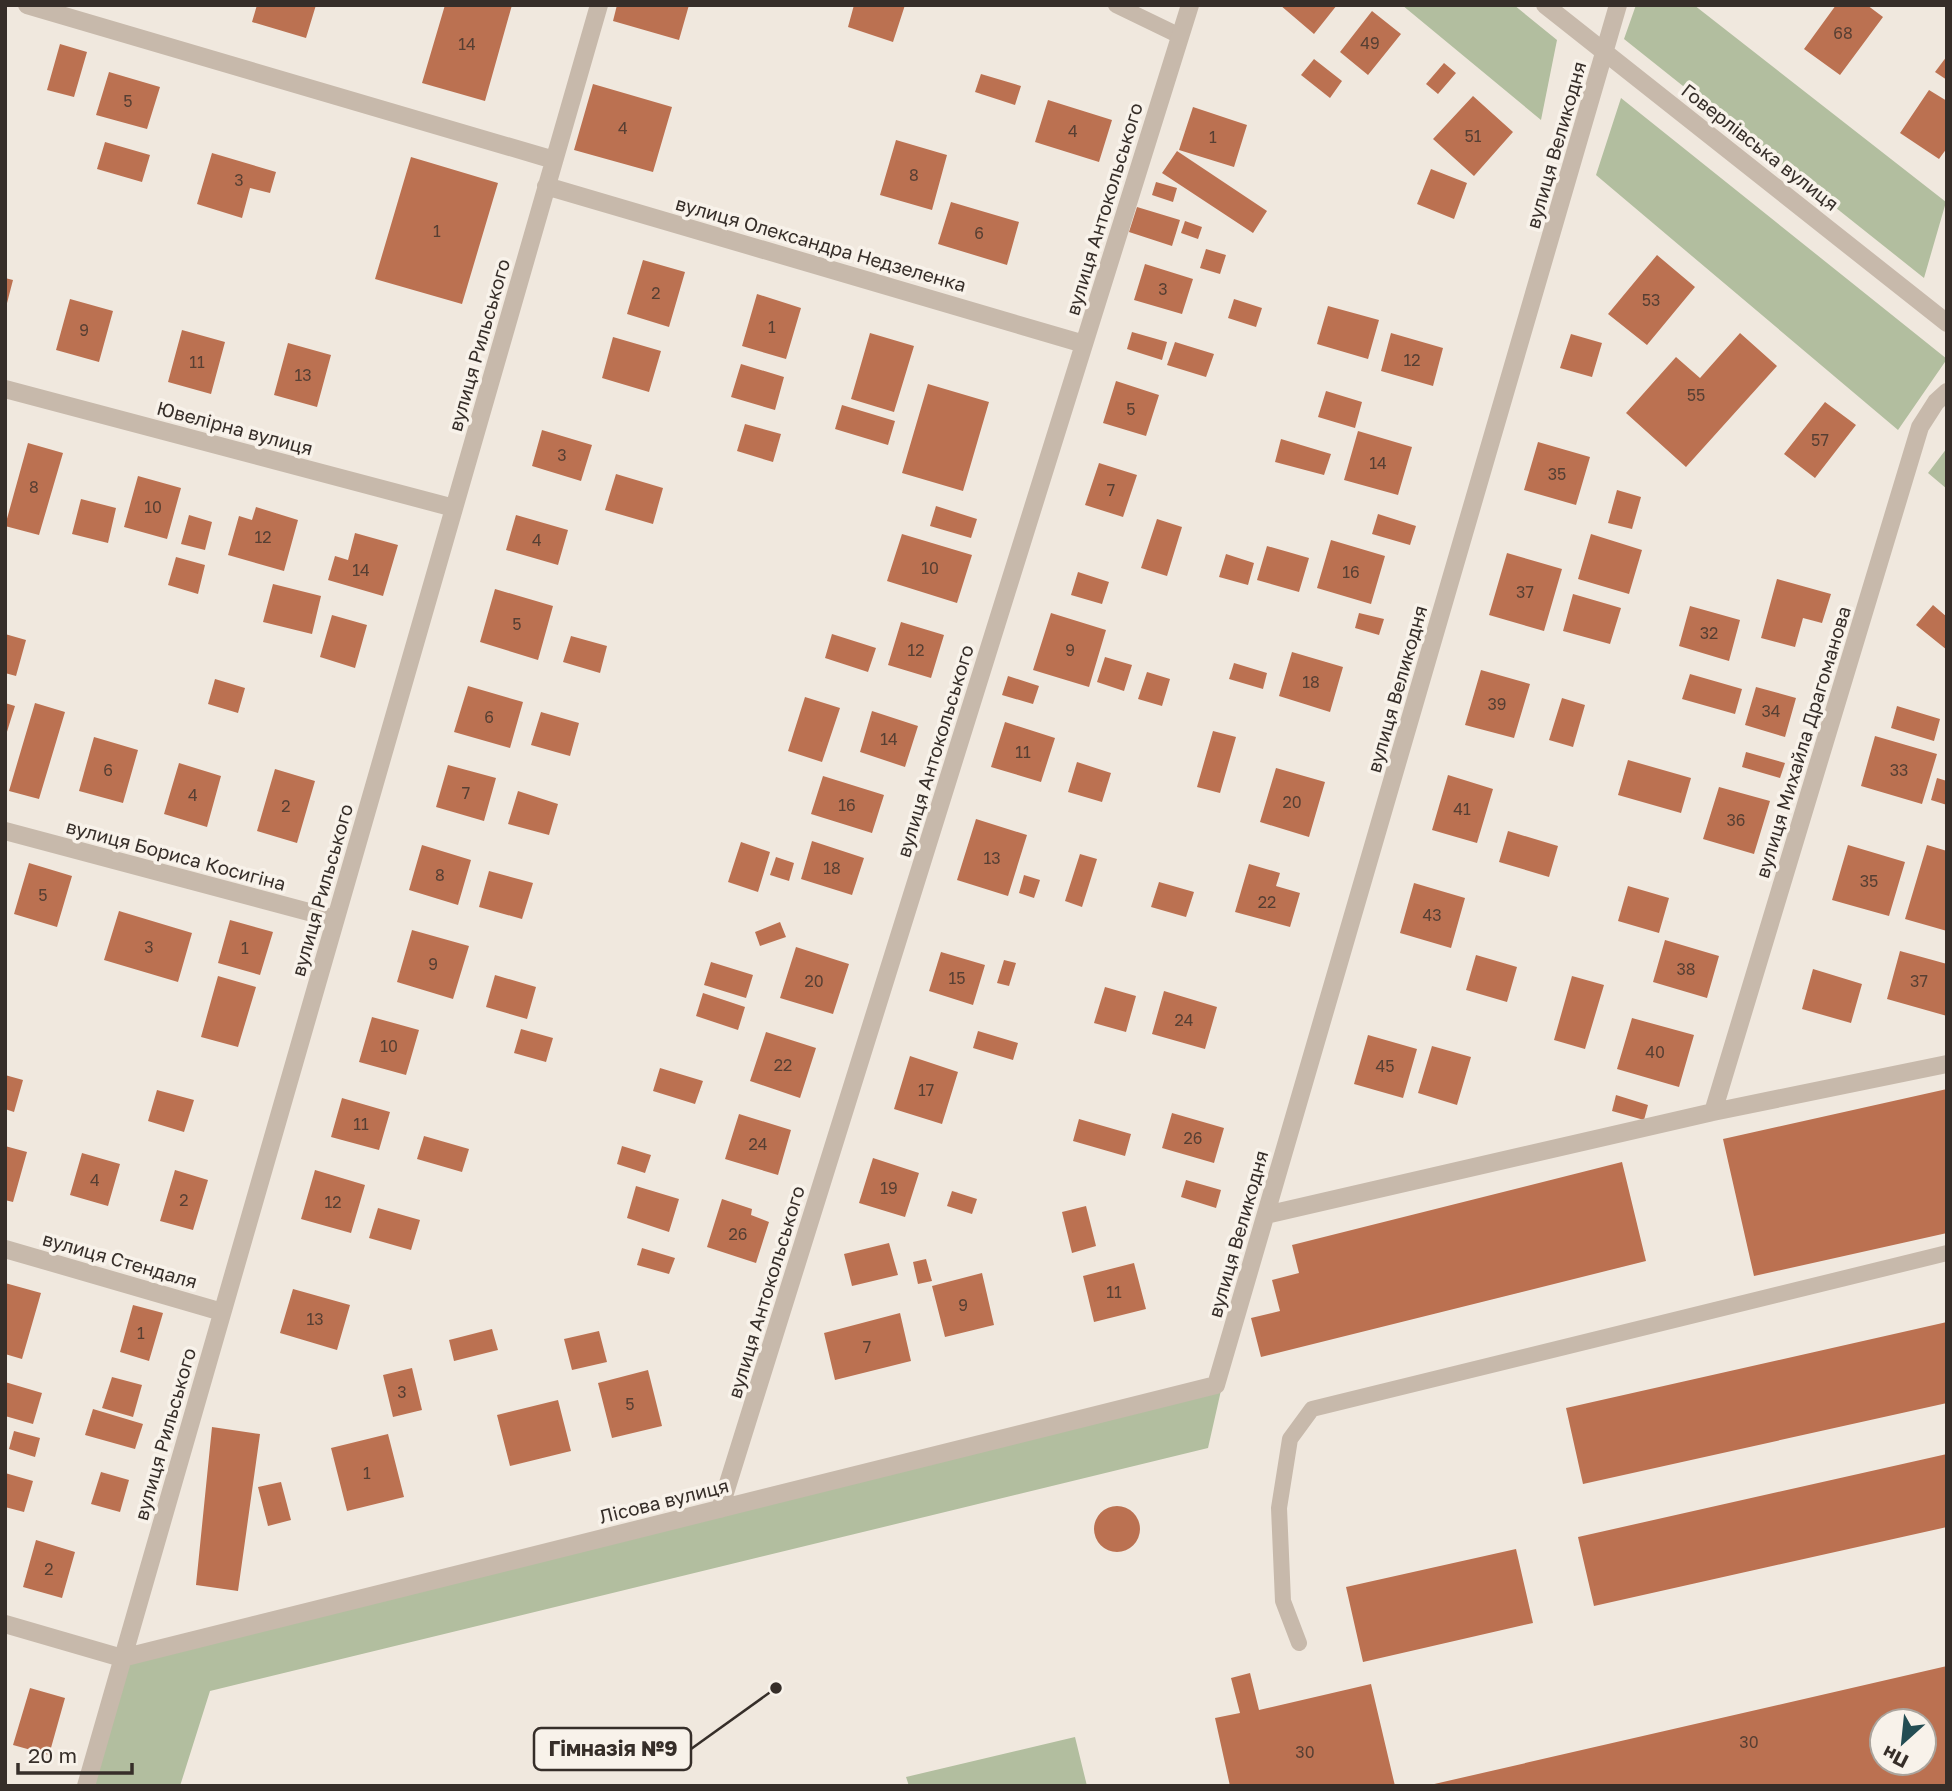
<svg xmlns="http://www.w3.org/2000/svg" width="1952" height="1791" font-family="'Golos Text',sans-serif">
<style>
.green{fill:#b2be9f}
.building{fill:#bb7151;fill-rule:evenodd}
.lines{fill:none;stroke-linecap:round;stroke-linejoin:round}
.service{stroke:#c7b9ab;stroke-width:16}
.minor{stroke:#c7b9ab;stroke-width:18}
.labels{text-anchor:middle;stroke-width:7;stroke-linejoin:round;paint-order:stroke}
.number-label{font-size:16px;fill:#573f33}
.street-label{font-size:19px;fill:#362e29;stroke:#f8f2ea}
.leader{fill:none;stroke:#362e29;stroke-width:2.5}
.callout-dot{fill:#362e29;stroke:#f8f2ea;stroke-width:2.5}
.callout{fill:#f8f2ea;stroke:#362e29;stroke-width:2.5}
.callout-label{font-size:21px;text-anchor:middle;font-weight:bold;fill:#362e29}
</style>
<rect width="100%" height="100%" fill="#f0e8de"/>
<path class="green" d="M1402,5H1514L1557,40L1541,120Z
M1636,5H1694L1946,202L1924,278L1624,39Z
M1621,98L1947,359L1898,430L1596,175Z
M1947,448V489L1928,473Z
M1222,1386L1208,1448L210,1691L180,1786H86L122,1658Z
M1075,1737L1087,1786H909L906,1777Z"/>
<path class="building" d="M257,5H316L306,38L252,22Z
M445,5H512L485,101L422,83Z
M617,5H689L679,40L613,21Z
M854,5H905L893,42L848,27Z
M1280,5H1337L1314,34Z
M1836,5H1867L1883,17L1840,75L1804,49Z
M1372,11L1401,34L1368,75L1340,52Z
M60,44L87,52L74,97L47,90Z
M1947,56V80L1935,72Z
M1314,59L1342,81L1330,98L1301,75Z
M1444,63L1456,73L1438,94L1426,84Z
M109,72L160,87L147,129L96,115Z
M981,74L1021,86L1015,105L975,92Z
M593,84L672,107L653,172L574,150Z
M1929,90L1947,101V148L1939,159L1900,133Z
M1473,96L1513,132L1474,176L1433,139Z
M1048,100L1112,120L1099,162L1035,142Z
M1193,107L1247,125L1234,167L1179,150Z
M896,140L947,155L932,210L880,195Z
M105,142L150,155L142,182L97,169Z
M1177,151L1267,211L1253,233L1162,173Z
M212,153L276,172L270,193L250,188L242,218L197,204Z
M411,157L498,183L462,304L375,279Z
M1431,169L1467,183L1454,219L1417,204Z
M1156,182L1177,188L1173,202L1152,195Z
M951,202L1019,222L1007,265L938,244Z
M1137,207L1180,220L1172,246L1129,232Z
M1185,221L1202,227L1198,239L1181,233Z
M1206,249L1226,255L1220,274L1200,268Z
M1657,255L1695,287L1647,345L1608,314Z
M643,260L685,272L669,327L627,314Z
M1145,264L1193,279L1182,314L1134,300Z
M5,278L13,280L6,307H5Z
M757,294L801,308L786,359L742,346Z
M70,299L113,311L99,362L56,350Z
M1234,299L1262,308L1256,327L1228,318Z
M1328,306L1379,320L1368,359L1317,344Z
M182,330L225,342L211,394L168,382Z
M1132,332L1167,342L1162,360L1127,349Z
M870,333L914,346L894,412L851,399Z
M1391,333L1443,348L1433,386L1381,371Z
M1740,333L1777,366L1686,467L1626,413L1676,357L1700,378Z
M1571,334L1602,343L1592,377L1560,368Z
M613,337L661,351L649,392L602,378Z
M1175,342L1214,354L1206,377L1167,365Z
M288,343L331,355L317,407L274,395Z
M741,364L784,377L775,410L731,397Z
M1116,381L1159,395L1146,436L1103,423Z
M928,384L989,402L963,491L902,473Z
M1326,391L1362,402L1355,428L1318,417Z
M1825,402L1856,425L1815,478L1784,454Z
M842,405L895,421L888,445L835,429Z
M745,424L781,434L773,462L737,451Z
M542,430L592,445L581,481L532,466Z
M1358,431L1412,447L1398,495L1344,480Z
M1281,439L1331,454L1324,475L1275,462Z
M1538,442L1590,457L1576,505L1524,490Z
M28,443L63,453L39,535L5,526Z
M1099,463L1137,475L1123,517L1085,505Z
M616,474L663,488L653,524L605,510Z
M138,476L181,488L167,539L124,527Z
M1617,490L1641,497L1632,529L1608,523Z
M81,499L116,508L108,543L72,534Z
M936,506L977,519L971,538L930,526Z
M256,507L298,520L284,571L228,555L239,516L252,520Z
M1378,514L1416,526L1410,545L1372,534Z
M189,515L212,522L205,550L181,544Z
M516,515L568,530L558,565L506,550Z
M1157,519L1182,527L1167,576L1141,568Z
M355,533L398,545L383,596L328,580L335,556L348,560Z
M902,534L972,555L957,603L887,581Z
M1591,534L1642,550L1629,594L1578,579Z
M1331,540L1385,556L1371,604L1317,588Z
M1267,546L1309,558L1299,592L1257,580Z
M1507,553L1562,569L1544,631L1489,615Z
M1226,554L1254,563L1248,585L1219,577Z
M176,557L205,565L198,594L168,585Z
M1078,572L1109,582L1102,604L1071,595Z
M1777,579L1831,594L1822,623L1803,618L1795,647L1761,638Z
M273,584L321,596L312,634L263,622Z
M495,589L553,606L538,660L480,642Z
M1573,594L1621,608L1610,644L1563,631Z
M1933,605L1947,617V650L1916,625Z
M1690,606L1740,620L1729,661L1679,646Z
M1051,613L1106,630L1089,687L1033,670Z
M1359,613L1384,619L1379,635L1355,628Z
M332,615L367,625L355,668L320,657Z
M901,622L944,635L931,678L888,665Z
M5,634L26,640L16,676L5,673Z
M832,634L876,648L868,672L825,658Z
M571,636L607,646L600,673L563,662Z
M1292,652L1343,667L1330,712L1279,696Z
M1105,657L1132,665L1124,691L1097,682Z
M1234,663L1267,673L1263,689L1229,679Z
M1481,670L1530,684L1514,738L1465,725Z
M1147,672L1170,679L1162,706L1138,699Z
M1690,674L1742,689L1735,714L1682,699Z
M1008,676L1039,686L1033,704L1002,695Z
M215,679L245,688L238,713L208,704Z
M468,686L523,702L510,748L454,732Z
M1756,687L1796,698L1785,737L1745,725Z
M805,697L840,708L822,762L788,751Z
M1562,698L1585,705L1573,747L1549,740Z
M5,703L15,706L6,735H5Z
M35,703L65,712L39,799L9,791Z
M1897,706L1940,719L1934,741L1891,728Z
M872,711L918,726L905,767L860,752Z
M541,712L579,723L570,756L531,745Z
M1005,722L1055,738L1041,782L991,767Z
M1213,731L1236,737L1220,793L1197,787Z
M1875,736L1937,754L1922,804L1861,786Z
M94,737L138,750L123,803L79,791Z
M1746,752L1785,763L1780,778L1742,767Z
M1628,760L1691,778L1681,813L1618,795Z
M1077,762L1111,773L1102,802L1068,792Z
M179,763L221,776L207,827L164,814Z
M448,765L496,778L484,821L436,807Z
M1276,768L1325,782L1309,837L1260,822Z
M275,769L315,781L297,843L257,831Z
M1448,775L1493,789L1477,843L1432,830Z
M823,776L884,795L872,833L811,814Z
M1937,778L1947,781V805L1931,800Z
M1719,787L1770,801L1754,854L1703,839Z
M518,791L558,804L549,835L508,824Z
M976,819L1027,835L1008,896L957,880Z
M1508,831L1558,846L1549,877L1499,862Z
M812,841L864,858L852,895L801,879Z
M741,842L770,852L758,892L728,882Z
M422,845L471,860L458,905L409,890Z
M1848,845L1905,862L1889,916L1832,900Z
M1927,845L1947,851V931L1905,919Z
M1080,854L1097,859L1082,907L1065,901Z
M776,857L794,863L789,881L770,875Z
M29,863L72,876L57,927L14,914Z
M1249,864L1280,873L1276,886L1300,893L1290,927L1235,912Z
M489,871L533,883L522,919L479,907Z
M1024,875L1040,880L1034,898L1019,893Z
M1159,882L1194,892L1186,917L1151,907Z
M1414,883L1465,898L1451,948L1400,933Z
M1628,886L1669,898L1659,933L1618,921Z
M119,911L192,933L178,982L104,960Z
M230,920L273,932L260,975L218,963Z
M780,922L786,937L760,946L755,932Z
M412,930L469,946L453,999L397,982Z
M1665,940L1719,956L1707,998L1653,982Z
M796,947L849,964L833,1014L780,998Z
M1900,951L1947,964V1016L1887,999Z
M941,952L985,965L973,1005L929,991Z
M1476,955L1517,967L1507,1002L1466,990Z
M1004,960L1016,963L1009,986L997,983Z
M711,962L753,975L746,998L704,985Z
M1813,969L1862,984L1851,1023L1802,1009Z
M495,975L536,987L527,1019L486,1007Z
M218,976L256,987L238,1047L201,1037Z
M1572,976L1604,985L1585,1049L1554,1040Z
M1105,987L1136,996L1126,1032L1094,1023Z
M1164,991L1217,1007L1205,1049L1152,1034Z
M703,993L745,1007L738,1030L696,1016Z
M372,1017L419,1030L406,1075L359,1062Z
M1632,1018L1694,1035L1679,1087L1617,1069Z
M521,1029L553,1038L546,1062L514,1053Z
M978,1031L1018,1043L1013,1060L973,1048Z
M766,1032L816,1048L800,1098L750,1081Z
M1368,1035L1417,1049L1403,1098L1354,1084Z
M1432,1046L1471,1057L1457,1105L1418,1093Z
M910,1056L958,1072L942,1124L894,1109Z
M660,1068L703,1081L695,1104L653,1091Z
M5,1075L23,1080L14,1112L5,1109Z
M1947,1089V1233L1754,1276L1723,1139Z
M157,1090L194,1100L184,1132L148,1121Z
M1616,1095L1648,1105L1644,1120L1612,1111Z
M342,1098L390,1112L379,1150L331,1137Z
M1172,1113L1224,1128L1214,1163L1162,1148Z
M739,1114L791,1130L778,1175L725,1159Z
M1079,1119L1131,1134L1125,1156L1073,1141Z
M424,1136L469,1149L462,1172L417,1159Z
M5,1146L27,1152L13,1202L5,1200Z
M622,1146L651,1155L645,1173L617,1164Z
M82,1153L120,1164L108,1206L70,1195Z
M873,1158L919,1173L905,1217L859,1203Z
M1622,1162L1646,1261L1261,1357L1251,1318L1280,1311L1272,1280L1299,1273L1292,1245Z
M175,1170L208,1180L193,1230L160,1221Z
M315,1170L365,1185L351,1233L301,1219Z
M1186,1180L1221,1190L1216,1208L1181,1197Z
M636,1186L679,1199L669,1232L627,1218Z
M952,1191L977,1199L972,1214L947,1206Z
M722,1199L752,1209L751,1215L769,1222L756,1263L707,1247Z
M1086,1206L1096,1246L1072,1253L1062,1212Z
M378,1208L420,1220L411,1250L369,1238Z
M889,1243L898,1275L852,1286L844,1254Z
M642,1248L675,1258L669,1274L637,1265Z
M926,1259L932,1281L918,1284L913,1262Z
M1134,1263L1146,1309L1094,1322L1083,1276Z
M982,1273L994,1325L945,1337L932,1286Z
M5,1283L41,1293L22,1359L5,1354Z
M293,1289L350,1305L337,1350L280,1333Z
M133,1305L163,1313L149,1361L120,1352Z
M900,1313L911,1361L835,1380L824,1333Z
M1947,1322V1403L1583,1484L1566,1408Z
M492,1329L498,1350L454,1361L449,1340Z
M599,1331L607,1362L572,1370L564,1339Z
M412,1368L422,1410L393,1417L383,1375Z
M648,1370L662,1426L612,1438L598,1383Z
M112,1377L142,1385L133,1417L102,1408Z
M5,1382L42,1393L33,1424L5,1416Z
M558,1400L571,1451L510,1466L497,1415Z
M93,1409L143,1424L135,1449L85,1435Z
M212,1427L260,1434L238,1591L196,1585Z
M14,1431L40,1438L35,1457L9,1449Z
M388,1434L404,1497L347,1511L331,1448Z
M1947,1454V1527L1594,1606L1578,1537Z
M101,1472L129,1480L120,1512L91,1504Z
M5,1473L33,1481L24,1512L5,1507Z
M281,1482L291,1520L268,1526L258,1487Z
M1094 1529a23 23 0 1 1 46 0a23 23 0 1 1-46 0Z
M36,1540L75,1552L62,1598L23,1587Z
M1516,1549L1533,1623L1363,1662L1346,1587Z
M1947,1666V1786H1430V1785ZM1882,1721H1924V1763H1882Z
M1250,1673L1259,1710L1371,1684L1395,1786H1230L1215,1718L1240,1713L1231,1678Z
M30,1688L65,1698L49,1755L13,1745Z"/>
<g class="lines">
<path class="service" d="M1116,5L1180,36
M1299,1643L1283,1601L1279,1508L1290,1439L1312,1409L1947,1253"/>
<path class="minor" d="M27,5L554,160
M1545,5L1947,323
M546,186L1084,344
M5,389L454,508
M5,831L335,919
M1713,1112L1920,427L1936,402L1947,392
M1266,1215L1713,1112L1947,1064
M5,1249L222,1312
M720,1509L1190,5
M5,1624L122,1658L1216,1385L1618,5
M86,1786L599,5"/>
</g>
<g class="labels">
<g class="number-label">
<text x="1843" y="39">68</text>
<text x="1370" y="49">49</text>
<text x="467" y="50">14</text>
<text x="128" y="107">5</text>
<text x="623" y="134">4</text>
<text x="1073" y="137">4</text>
<text x="1473" y="142">51</text>
<text x="1213" y="143">1</text>
<text x="914" y="181">8</text>
<text x="239" y="186">3</text>
<text x="437" y="237">1</text>
<text x="979" y="239">6</text>
<text x="1163" y="295">3</text>
<text x="656" y="299">2</text>
<text x="1651" y="306">53</text>
<text x="772" y="333">1</text>
<text x="84" y="336">9</text>
<text x="1412" y="366">12</text>
<text x="197" y="368">11</text>
<text x="303" y="381">13</text>
<text x="1696" y="401">55</text>
<text x="1131" y="415">5</text>
<text x="1820" y="446">57</text>
<text x="562" y="461">3</text>
<text x="1378" y="469">14</text>
<text x="1557" y="480">35</text>
<text x="34" y="493">8</text>
<text x="1111" y="496">7</text>
<text x="153" y="513">10</text>
<text x="263" y="543">12</text>
<text x="537" y="546">4</text>
<text x="930" y="574">10</text>
<text x="361" y="576">14</text>
<text x="1351" y="578">16</text>
<text x="1525" y="598">37</text>
<text x="517" y="630">5</text>
<text x="1709" y="639">32</text>
<text x="916" y="656">12</text>
<text x="1070" y="656">9</text>
<text x="1311" y="688">18</text>
<text x="1497" y="710">39</text>
<text x="1771" y="717">34</text>
<text x="489" y="723">6</text>
<text x="889" y="745">14</text>
<text x="1023" y="758">11</text>
<text x="108" y="776">6</text>
<text x="1899" y="776">33</text>
<text x="466" y="799">7</text>
<text x="193" y="801">4</text>
<text x="1292" y="808">20</text>
<text x="847" y="811">16</text>
<text x="286" y="812">2</text>
<text x="1462" y="815">41</text>
<text x="1736" y="826">36</text>
<text x="992" y="864">13</text>
<text x="832" y="874">18</text>
<text x="440" y="881">8</text>
<text x="1869" y="887">35</text>
<text x="43" y="901">5</text>
<text x="1267" y="908">22</text>
<text x="1432" y="921">43</text>
<text x="149" y="953">3</text>
<text x="245" y="954">1</text>
<text x="433" y="970">9</text>
<text x="1686" y="975">38</text>
<text x="957" y="984">15</text>
<text x="814" y="987">20</text>
<text x="1919" y="987">37</text>
<text x="1184" y="1026">24</text>
<text x="389" y="1052">10</text>
<text x="1655" y="1058">40</text>
<text x="783" y="1071">22</text>
<text x="1385" y="1072">45</text>
<text x="926" y="1096">17</text>
<text x="361" y="1130">11</text>
<text x="1193" y="1144">26</text>
<text x="758" y="1150">24</text>
<text x="95" y="1186">4</text>
<text x="889" y="1194">19</text>
<text x="184" y="1206">2</text>
<text x="333" y="1208">12</text>
<text x="738" y="1240">26</text>
<text x="1114" y="1298">11</text>
<text x="963" y="1311">9</text>
<text x="315" y="1325">13</text>
<text x="141" y="1339">1</text>
<text x="867" y="1353">7</text>
<text x="402" y="1398">3</text>
<text x="630" y="1410">5</text>
<text x="367" y="1479">1</text>
<text x="49" y="1575">2</text>
<text x="1749" y="1748">30</text>
<text x="1305" y="1758">30</text>
</g>
<g class="street-label">
<text transform="translate(1556 145) rotate(-74)" y="7">вулиця Великодня</text>
<text transform="translate(1760 147) rotate(38)" y="7">Говерлівська вулиця</text>
<text transform="translate(1104 209) rotate(-73)" y="7">вулиця Антокольського</text>
<text transform="translate(821 244) rotate(16)" y="7">вулиця Олександра Недзеленка</text>
<text transform="translate(479 345) rotate(-74)" y="7">вулиця Рильського</text>
<text transform="translate(235 428) rotate(15)" y="7">Ювелірна вулиця</text>
<text transform="translate(1397 689) rotate(-74)" y="7">вулиця Великодня</text>
<text transform="translate(1803 742) rotate(-73)" y="7">вулиця Михайла Драгоманова</text>
<text transform="translate(935 751) rotate(-73)" y="7">вулиця Антокольського</text>
<text transform="translate(176 855) rotate(15)" y="7">вулиця Бориса Косигіна</text>
<text transform="translate(322 890) rotate(-74)" y="7">вулиця Рильського</text>
<text transform="translate(1238 1234) rotate(-74)" y="7">вулиця Великодня</text>
<text transform="translate(120 1260) rotate(16)" y="7">вулиця Стендаля</text>
<text transform="translate(766 1292) rotate(-73)" y="7">вулиця Антокольського</text>
<text transform="translate(165 1434) rotate(-74)" y="7">вулиця Рильського</text>
<text transform="translate(664 1501) rotate(-14)" y="7">Лісова вулиця</text>
</g>
</g>
<path class="leader" d="M776 1688L691 1749"/>
<circle class="callout-dot" cx="776" cy="1688" r="7"/>
<rect class="callout" x="534" y="1728" width="157" height="42" rx="7"/>
<g class="callout-label">
<text x="613" y="1756">Гімназія №9</text>
</g>
<rect width="1952" height="1791" fill="none" stroke="#362e29" stroke-width="14"/>
<g transform="translate(1903 1742) rotate(207)"><circle r="33" fill="#f8f2ea" stroke="#aaa49d" stroke-width="2"/>
<path d="M0-5L12 26L0 18L-12 26Z" fill="#234d53"/>
<text y="-10" font-size="19" font-weight="bold" text-anchor="middle" fill="#362e29">Пн</text>
</g>
<path d="M18 1763v10h114v-10" fill="none" stroke="#362e29" stroke-width="3.5"/>
<text x="28" y="1763" font-size="21" fill="#362e29" stroke="#f8f2ea" stroke-width="5" paint-order="stroke">20 m</text>
</svg>
